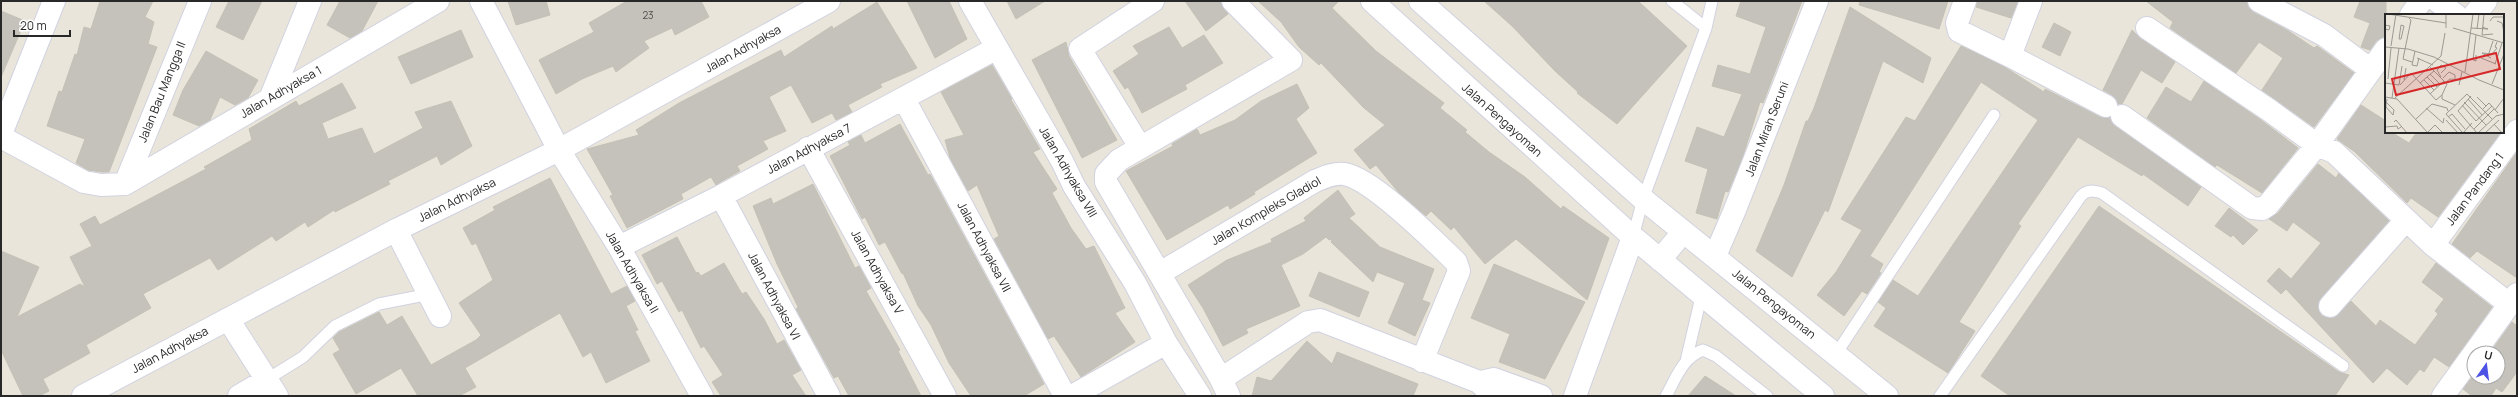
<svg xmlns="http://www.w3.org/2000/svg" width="2518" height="397" font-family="Manrope,sans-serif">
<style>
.building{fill:#c4c2bb;stroke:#c4c1b5}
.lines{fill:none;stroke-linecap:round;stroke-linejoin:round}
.service-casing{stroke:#d1d2e0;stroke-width:13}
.minor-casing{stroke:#d1d2e0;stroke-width:24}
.tertiary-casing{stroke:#d1d2e0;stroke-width:24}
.service{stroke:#fff;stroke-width:11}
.minor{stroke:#fff;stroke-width:22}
.tertiary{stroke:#fff;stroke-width:22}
.labels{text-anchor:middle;stroke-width:3.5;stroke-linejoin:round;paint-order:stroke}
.number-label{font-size:10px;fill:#4f4e4d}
.street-label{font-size:12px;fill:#282828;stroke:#fff}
.inset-road{fill:none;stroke:#9c9993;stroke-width:1}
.view{fill:#d62828;fill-opacity:0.15;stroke:#d62828;stroke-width:2}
.inset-edge{fill:none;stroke:#282828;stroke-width:2}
</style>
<rect width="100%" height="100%" fill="#e9e5db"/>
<path class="building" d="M100,1H153L145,17L154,22L148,44L157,47L109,172H102L88,170L76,163L85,139L47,126L59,91L62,92L75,54L77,55L84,27L91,29Z
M229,1H262L243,40L216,27Z
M340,1H378L362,31L350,38L327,25Z
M508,1H546L550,15L516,25Z
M627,1H701L709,17L675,35L672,28L644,41L649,48L616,72L613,66L582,79L556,94L539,60L594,32L589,23Z
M907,1H949L967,39L935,58Z
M1007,1H1045L1016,19Z
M1185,1H1220L1228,14L1206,31Z
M1258,1H1339L1332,8L1376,51L1444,103L1440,108L1467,130L1465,132L1489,152L1525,177L1561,209L1563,206L1609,238L1587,300L1516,239L1485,264L1454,227L1451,230L1431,211L1426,216L1399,193L1376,165L1370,169L1354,150L1385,125L1364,108L1321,63L1319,65L1299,47L1281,22Z
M1484,1H1638L1687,46L1617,124L1577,93L1578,92L1555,71L1512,26Z
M1741,1H1802L1763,103L1760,102L1742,159L1728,192L1725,191L1717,219L1696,213L1708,169L1685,161L1697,127L1724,137L1742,94L1712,86L1718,65L1750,74L1766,27L1736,16Z
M1860,1H1948L1939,29L1859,5Z
M1977,1H2018L2011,18L1976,7Z
M2146,1H2247L2248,7L2253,12L2287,30L2314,48L2317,46L2354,73L2314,127L2262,90L2283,58L2259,42L2236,73L2170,28L2173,22Z
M2360,1H2386V31L2384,37L2376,41L2370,50L2361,47L2370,23L2354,17Z
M877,2L917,68L880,84L882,87L848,105L852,112L836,120L832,113L812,123L791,85L769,97L786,131L763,141L768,149L737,166L740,171L722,181L716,185L711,177L681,194L683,199L627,228L610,196L613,195L587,149L639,135L636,130L679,103L781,50L784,57L832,26L833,29Z
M1850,7L1931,58L1923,83L1883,61L1828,212L1825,210L1792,277L1756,251L1784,185L1806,121H1808L1814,108Z
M1,11L25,21L1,77Z
M2054,23L2071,32L2060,56L2042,47Z
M1169,27L1182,48L1204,35L1223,63L1185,85L1187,89L1142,113L1128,87L1125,89L1113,71L1139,54L1133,46Z
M461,30L473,57L411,84L398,57Z
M2132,30L2140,38L2175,62L2162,83L2141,70L2122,104H2118L2112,95L2103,90Z
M1066,42L1069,56L1117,140L1082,158L1032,60Z
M1961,46L2003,66L2044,92L2045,89L2100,117H2110L2115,126L2201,187L2188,206L2143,174L2142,176L2078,137L2018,224L2021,226L1959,322L1975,331L1948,373L1874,326L1886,308L1878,302L1893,280L1918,296L2038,120L1981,82L1870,256L1883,264L1879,272L1881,273L1867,294L1862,291L1844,316L1817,295L1836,272L1862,230L1841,219L1906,117L1915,121Z
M206,51L258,80L248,98L235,105L220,97L210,120L199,126L173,115L183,90Z
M992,65L1012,99L1011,100L1040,149L1033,152L1057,189L1052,193L1071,228L1086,249L1094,246L1125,308L1115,313L1135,342L1081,377L1054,336L1048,339L994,239L999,236L977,185L968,191L950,158L945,140L964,135L941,92Z
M2204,81L2261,120L2298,148L2262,193L2217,165L2215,167L2147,118L2166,87L2191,102Z
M342,83L356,108L322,123L328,139L362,128L374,154L423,128L415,112L451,101L472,146L441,165L437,156L388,181L390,184L335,212L334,210L308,227L305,222L276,241L272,236L218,270L210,258L143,294L151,308L86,345L90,353L43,379L49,391L39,396H23L2,352L1,355V251L39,267L17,317L80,284L85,287L70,257L92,246L80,224L95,216L100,225L206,169L204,167L252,140L249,129L296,101L299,106Z
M1297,84L1309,108L1296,119L1317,153L1254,192L1255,194L1230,209L1228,205L1167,240L1126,171L1173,146L1172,144L1197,129L1200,135L1235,120L1261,101Z
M2361,105L2386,121V132H2391L2409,143L2417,132H2501L2438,217L2411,198L2407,203L2355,152L2337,139Z
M900,124L928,175L930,174L1044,384L1024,396H971L949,363L931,325L918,306L903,273L902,274L885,242L879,245L865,217L862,219L830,156L850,145L848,142L861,135L865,143Z
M2517,152V278L2477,251L2470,258L2452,244Z
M2318,164L2336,178L2339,173L2389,221L2321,298L2318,310L2322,316L2334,318L2351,301L2376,326L2380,320L2415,345L2438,314L2435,311L2444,299L2422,282L2436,263L2492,307L2449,367L2434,357L2424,372L2420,369L2407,385L2387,368L2373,383L2286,289L2281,294L2267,281L2279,268L2291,279L2321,243L2293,222L2287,231L2269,219L2278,213Z
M550,178L611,294L627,286L635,301L626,306L638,330L635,331L650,361L606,383L591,352L583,357L560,313L465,368L476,387L459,396H418L401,368L356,394L333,354L340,350L333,338L339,332L379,312L387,325L402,316L431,365L476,340L481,335L459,303L493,280L476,243L472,245L463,228L495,210L493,207Z
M813,184L855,268L859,266L871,288L866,291L900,350L898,351L921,396H849L838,376L834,378L796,309L798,307L777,264L753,206L771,198L773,204Z
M1338,190L1355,214L1349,218L1380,247L1434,269L1422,300L1430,303L1415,336L1388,323L1405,283L1377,272L1373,282L1331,242L1332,239L1329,240L1326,237L1303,254L1281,265L1300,306L1246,329L1248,333L1223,346L1203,308L1188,285L1227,260L1272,242L1271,239L1306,221L1304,218Z
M2099,206L2339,372L2349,375L2335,396H2010L1981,376Z
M2229,208L2258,230L2243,245L2233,235L2231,237L2215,226Z
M677,237L696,273L698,272L701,276L724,263L742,294L746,292L764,319L777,344L784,340L801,370L792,375L806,396H721L712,382L723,375L704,346L701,348L682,310L679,312L662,281L657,284L642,255Z
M1494,264L1585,302L1545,379L1499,362L1510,334L1471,318Z
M1319,272L1369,292L1359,317L1309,296Z
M2512,322L2517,326V372L2502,392L2496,388L2491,396H2472L2463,389L2474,375V377H2498V353H2490Z
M1307,341L1332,364L1337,352L1418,384L1413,396H1252L1257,377L1271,381Z
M1705,376L1736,396H1688Z"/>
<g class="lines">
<defs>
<path id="service" d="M1672,1L1706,28
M1633,237L1643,199L1706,28L1712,1
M1836,354L1994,115
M1686,361L1702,293
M266,380L303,357L335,326L379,304L430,294
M1666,396C1676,378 1683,357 1703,350L1716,356L1767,396
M1940,396L2081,196C2087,189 2094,191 2102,193L2343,366"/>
<path id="minor" d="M481,1L559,150L619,247L702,396
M970,1L1062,161L1074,186L1135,283L1166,343L1200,396
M1965,1L1957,23L1959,31L2010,56L2031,1
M2259,1L2324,35L2371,70
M2437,1L2456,15
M2411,15L2421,1
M2474,15L2486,1
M2147,28L2269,110L2317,145L2334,152L2433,245L2509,304
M2010,56L2106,106
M270,99L310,1
M904,99L1065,396
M2122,116L2252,208L2262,209L2268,205L2317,145L2386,49
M1,137L84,182L101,185L125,184L438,1
M1140,147L1080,49L1153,1
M808,148L945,396
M125,184L200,1
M721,196L829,396
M396,230L440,316
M2433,245L2517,131
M619,247L721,196L997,48
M1160,273L1315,181C1325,177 1333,173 1344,174C1372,178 1434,241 1456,262L1459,271L1422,361
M2330,306L2406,220
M228,319L277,396
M1221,379L1308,322L1320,320L1479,382L1491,394L1498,396
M1481,382L1494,379L1541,396
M239,396L266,380
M1072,396L1166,343
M1229,396L1221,379L1106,182V174L1119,160L1291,60L1233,1
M1575,396L1633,237
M2443,396L2517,294"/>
<path id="tertiary" d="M1372,1L1633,237L1823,396
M1420,1L1643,199L1887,396
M1,134L54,1
M1715,256L1734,212L1817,1
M1660,260L1683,232
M83,396L396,230L559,150L829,1"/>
</defs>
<use href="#service" class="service-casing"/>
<use href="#minor" class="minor-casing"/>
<use href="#tertiary" class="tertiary-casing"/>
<use href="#service" class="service"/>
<use href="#minor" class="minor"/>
<use href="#tertiary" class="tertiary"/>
</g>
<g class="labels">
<g class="number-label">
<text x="648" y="19">23</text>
</g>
<g class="street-label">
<text transform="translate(743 49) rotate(-29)" y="4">Jalan Adhyaksa</text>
<text transform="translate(162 92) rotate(-68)" y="4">Jalan Bau Mangga II</text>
<text transform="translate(281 92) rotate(-30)" y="4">Jalan Adhyaksa 1</text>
<text transform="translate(1502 120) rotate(42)" y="4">Jalan Pengayoman</text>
<text transform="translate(1767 129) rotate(-69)" y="4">Jalan Mirah Seruni</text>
<text transform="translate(809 149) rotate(-28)" y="4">Jalan Adhyaksa 7</text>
<text transform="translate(1068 172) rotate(60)" y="4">Jalan Adhyaksa VIII</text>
<text transform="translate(2475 189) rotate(-53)" y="4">Jalan Pandang 1</text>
<text transform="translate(457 200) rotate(-26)" y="4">Jalan Adhyaksa</text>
<text transform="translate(1266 211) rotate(-30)" y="4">Jalan Kompleks Gladiol</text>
<text transform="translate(984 247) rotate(62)" y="4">Jalan Adhyaksa VII</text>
<text transform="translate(632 272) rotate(60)" y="4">Jalan Adhyaksa II</text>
<text transform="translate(877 272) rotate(61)" y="4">Jalan Adhyaksa V</text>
<text transform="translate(774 296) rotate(62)" y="4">Jalan Adhyaksa VI</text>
<text transform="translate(1774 304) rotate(39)" y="4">Jalan Pengayoman</text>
<text transform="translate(170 350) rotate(-28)" y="4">Jalan Adhyaksa</text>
</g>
</g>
<g transform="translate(2385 14)">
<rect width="119" height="119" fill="#e9e5db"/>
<path class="inset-road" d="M3,0L61,9M99,0L97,21L108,20M24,4L26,6L18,45L27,48M105,7L108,3H119M112,7L117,9L119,18M0,11L5,12L4,16L0,15M61,14V0M68,14L119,29M86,14L103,15L97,13M92,15L94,0M91,21L88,46L91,47V41M14,25H16L19,12L16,11M14,25L16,11M6,32L11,0M0,33L23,35L49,43L94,66L119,76M30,37L27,51L32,52L34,44M104,39L108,27M107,40L112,34L110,33L112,28M32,44L48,51M96,44L111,50M106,44L97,39L107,40M110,50L117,29M45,53L62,70L57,81L51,86M80,58L88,0M26,59L51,86M56,59L61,54L56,51L52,56L56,63M45,60L55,70M42,63L52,73M58,64L64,58L70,61V65M3,65L6,34M19,66L21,54M39,66L49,76M61,68L65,65L76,66M0,69L14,71M35,69L49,57M107,70L119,40M14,71L17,52M15,71L26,59M74,71L77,58M45,80L59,67M57,81V85L70,91M86,82L73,97L92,119M0,83L12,85L43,119M92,83L101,92M7,84L14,34M10,84L56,42L60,19M83,85L97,101M79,88L101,111M2,89L9,96L8,101L1,93V91L2,85M77,91L91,107L107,92M41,94L58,109L59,104M98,95L104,89L113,99M110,96L119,84M63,103L67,100L80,115M31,105L47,90L62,94L63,97M61,106L73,119M9,108L11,106L22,119M109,110L117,119M0,113L12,112L13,115L16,113M89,115L109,95M43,118L50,111L58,119M78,119L61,100L82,80L107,105M78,119L87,109M93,119L111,102L119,100M100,119L114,106"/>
<path class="view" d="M111,39L115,55L11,81L7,65Z"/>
<rect width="119" height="119" class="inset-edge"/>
</g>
<rect width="2518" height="397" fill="none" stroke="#282828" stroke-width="4"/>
<g transform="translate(2486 365) rotate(14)"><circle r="19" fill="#ffffff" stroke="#a9a9a9"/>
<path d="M0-3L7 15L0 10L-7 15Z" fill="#4d54e5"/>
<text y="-6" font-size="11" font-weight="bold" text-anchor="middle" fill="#282828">U</text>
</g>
<path d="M14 30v6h56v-6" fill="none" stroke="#282828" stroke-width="2"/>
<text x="20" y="30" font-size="12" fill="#282828" stroke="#ffffff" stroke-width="3" paint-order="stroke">20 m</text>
</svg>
